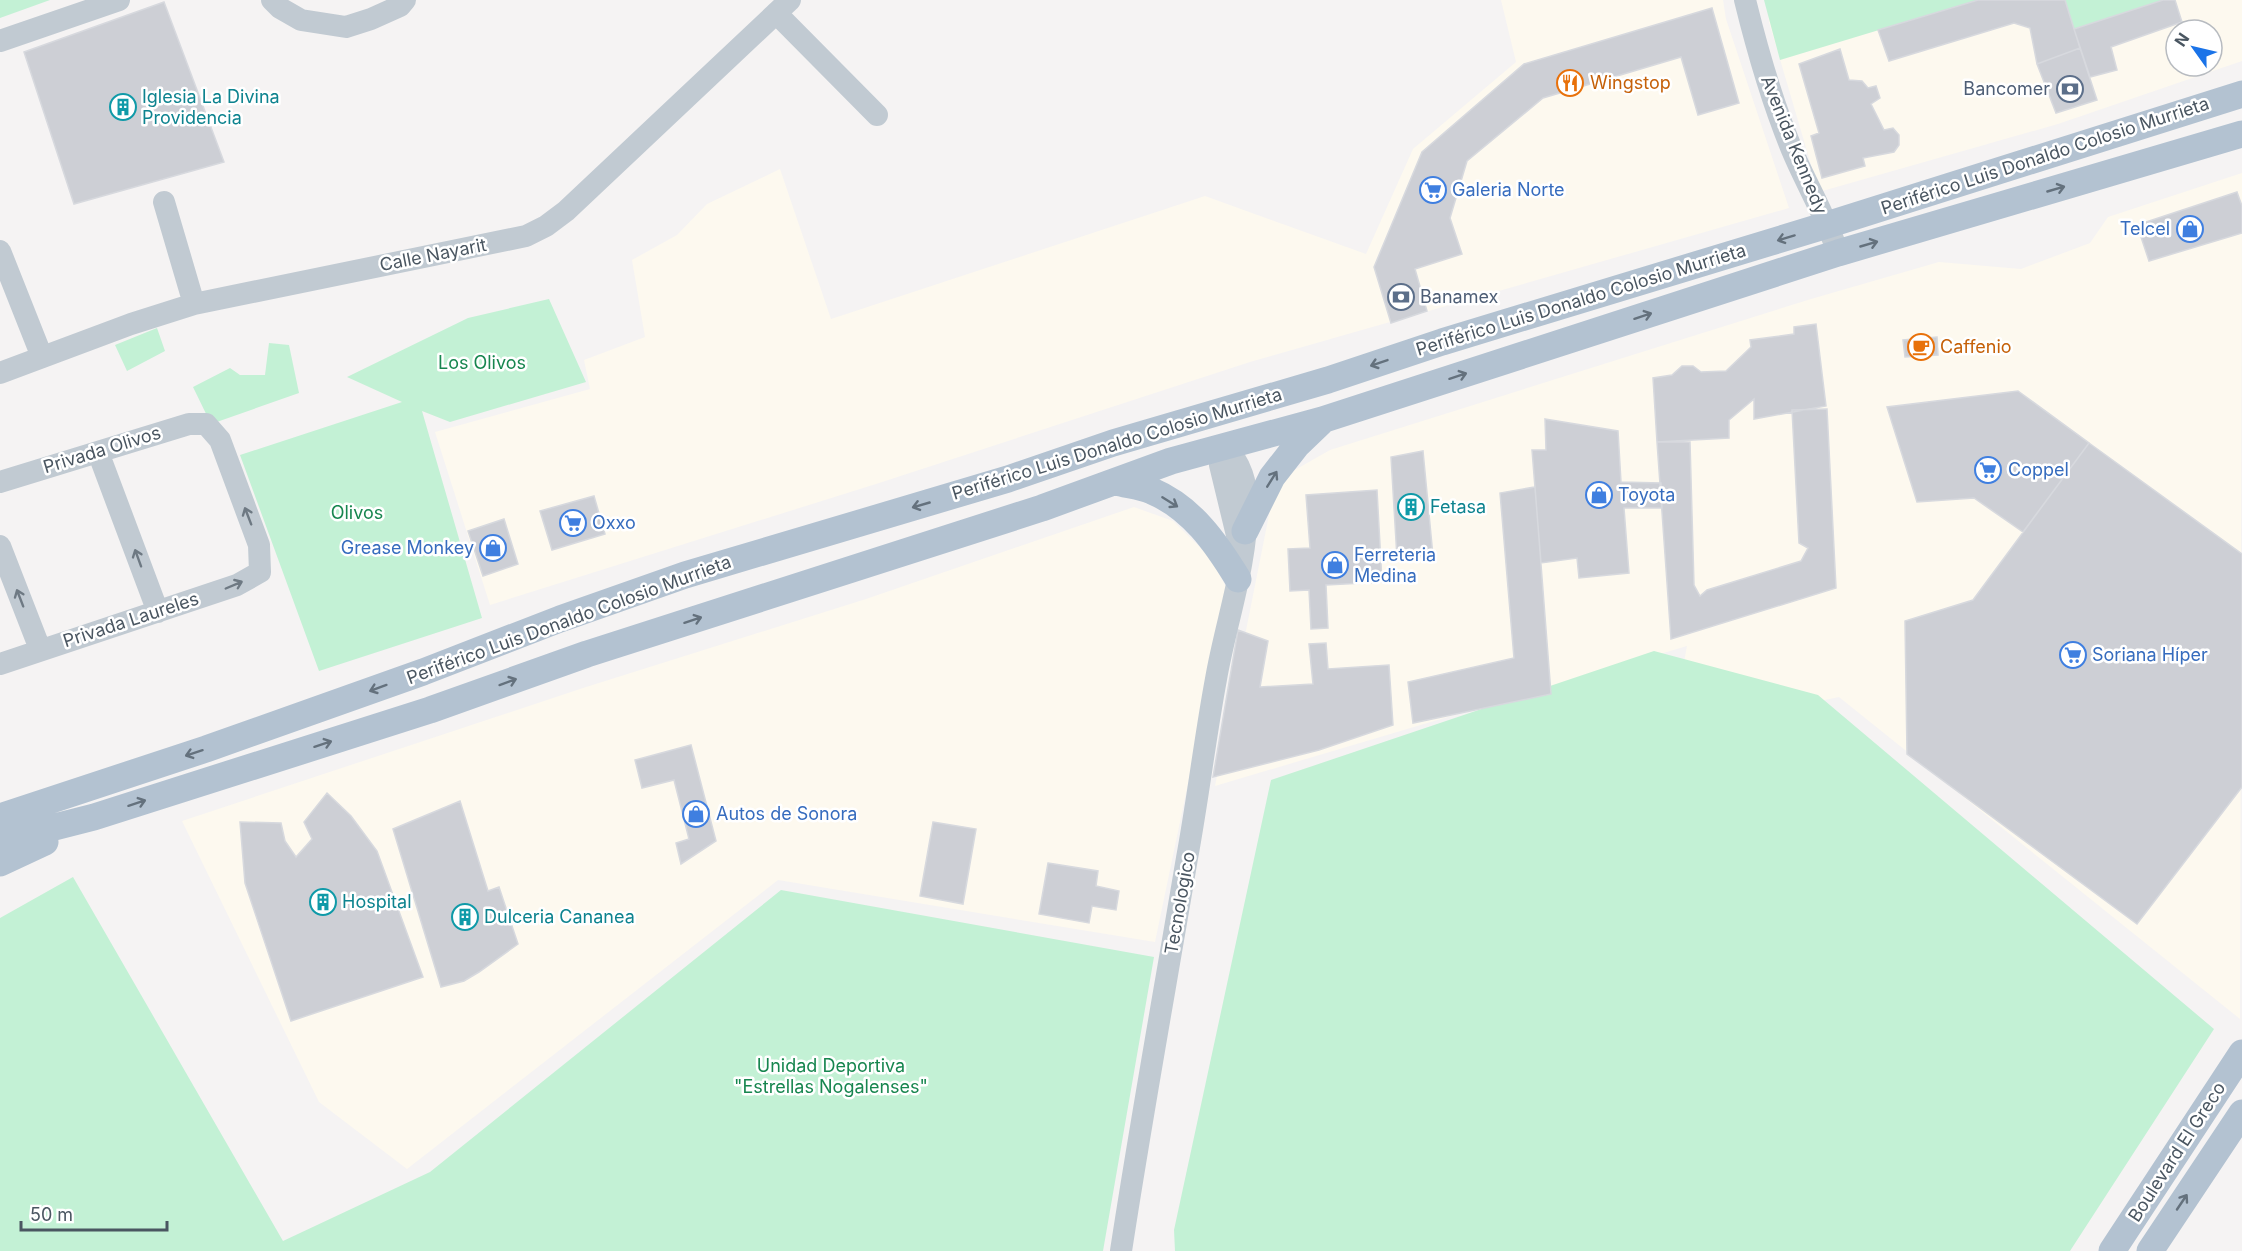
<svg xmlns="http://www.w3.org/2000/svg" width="2242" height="1251" font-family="Inter,sans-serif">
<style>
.commercial{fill:#fdf9ef;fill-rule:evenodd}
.green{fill:#c3f1d5}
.building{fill:#cdcfd5;stroke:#d7d9de;stroke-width:1.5}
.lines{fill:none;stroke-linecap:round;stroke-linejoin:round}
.minor{stroke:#c1cad2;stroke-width:22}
.major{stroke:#b3c2d1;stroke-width:27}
.oneway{stroke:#64717d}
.oneway2{stroke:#6e7983}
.labels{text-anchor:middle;stroke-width:5;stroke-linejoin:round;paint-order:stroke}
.food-label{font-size:18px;fill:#c56008;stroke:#fff;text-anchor:start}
.service-label{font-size:18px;fill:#4e5e75;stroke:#fff;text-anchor:end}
.culture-label{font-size:18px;fill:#0d838f;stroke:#fff;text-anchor:start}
.street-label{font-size:18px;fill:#4a5661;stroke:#fff}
.shop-label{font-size:18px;fill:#366cbe;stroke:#fff;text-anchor:start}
.park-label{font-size:18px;fill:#17864f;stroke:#fff}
</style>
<rect width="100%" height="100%" fill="#f5f3f3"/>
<path class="commercial" d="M1501,0H1723L1726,19L1789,208L1250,362L876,484L490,605L435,432L590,389L584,360L645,337L632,260L677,235L707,204L780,169L831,319L1205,196L1366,254L1413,149L1516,62Z
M1767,0H2242V61L2058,124L1819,192L1769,22ZM2176,30H2212V66H2176Z
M2242,173L2240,1019L1839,697L1671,733L1687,646L1215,786L1271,505L1286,475L1330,450L1811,299L1939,262L2021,269L2090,243L2108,217Z
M1134,507L1173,521L1210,557L1228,591L1155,942L778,880L407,1169L319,1102L182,821L583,688L866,599Z"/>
<path class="green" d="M0,0H50L0,18Z
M1764,0H1978L1780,60Z
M2065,0H2163L2074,29Z
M549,299L586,382L450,422L422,411L482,618L319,671L240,455L402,402L347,377L468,318Z
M157,328L165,351L127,371L115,345Z
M269,343L289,345L299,393L211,424L193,387L230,368L240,375H265Z
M1654,651L1818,695L2214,1029L2070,1251H1175L1174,1230L1271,780Z
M73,877L283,1241L430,1172L781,890L1154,957L1103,1251H0V918Z"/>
<path class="building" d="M1978,0H2065L2080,48L2037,64L2030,28L2014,23L1889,61L1878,30Z
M2163,0H2175L2182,22L2111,47L2117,70L2090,77L2074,29Z
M164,2L224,162L74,204L24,52Z
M1712,8L1739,103L1698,115L1681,57L1543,98L1467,161L1450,218L1462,254L1415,269L1427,311L1391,323L1374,267L1422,152L1524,64Z
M2080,48L2097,100L2056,113L2037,64Z
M1840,49L1849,80L1862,81L1868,88L1876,86L1880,98L1871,104L1884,130L1893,128L1899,135V145L1894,152L1863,158L1865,166L1822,178L1811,136L1819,133L1799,64Z
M2237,192L2242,206V233L2149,261L2137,225Z
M1816,324L1826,406L1754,419V399L1729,420V438L1657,442L1653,378L1672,375L1682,366H1693L1701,372L1726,371L1751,347L1750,340L1794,334V327Z
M1937,337L1938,355L1905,357L1903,340Z
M2018,391L2089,443L2023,532L1974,498L1917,502L1887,407Z
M1827,409L1836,588L1671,639L1657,442H1690L1694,585L1700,596L1707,590L1801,561L1808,548L1799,543L1792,410Z
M1545,419L1618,431L1621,482L1661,483L1662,508H1624L1629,573L1579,578L1577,558L1541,563L1532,450H1546Z
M2089,443L2242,554V787L2137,924L1907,754L1905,621L1973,600Z
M1423,451L1433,556L1397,558L1391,457Z
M1535,487L1551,694L1413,723L1408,682L1514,658L1500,493Z
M1377,490L1382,582L1326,585L1328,628L1311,629L1309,590L1290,591L1288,549L1310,548L1306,495Z
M594,496L605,534L552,550L540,511Z
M504,519L518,564L483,576L468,531Z
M1238,630L1268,641L1260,687L1313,684L1309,644L1326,643L1328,669L1389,665L1393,725L1319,750L1213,777Z
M691,745L716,841L681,864L676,843L689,839L674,780L642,788L635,760Z
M327,793L351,816L377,851L423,977L291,1021L245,883L240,822L281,823L285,841L296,857L312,839L304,822Z
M460,801L488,891L499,887L518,944L479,972L464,981L441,987L393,829Z
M933,822L976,829L963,904L920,896Z
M1048,863L1098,871L1096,886L1119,891L1116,910L1092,906L1089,923L1039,914Z"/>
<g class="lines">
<path class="minor" d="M272,0L280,8L301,20L346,27L371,19L400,6L405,0
M1745,0C1758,53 1773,106 1795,157C1809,189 1827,219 1838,253
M776,13L877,115
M0,41L119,0
M164,202L194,304
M0,251L42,357
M0,373L131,324L194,304L526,236L546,226L566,211L790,0
M98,452L158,612
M0,482L189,424H206L220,440L259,545L260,572L237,585L0,664
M0,546L40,649
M1121,1251C1141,1120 1165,989 1187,858C1198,798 1205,738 1216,679C1226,621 1247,565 1247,505C1247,485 1241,461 1225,448L1220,465L1242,556"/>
<path class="major" d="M1116,482C1127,485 1141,486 1152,491C1192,508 1216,543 1238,579
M1245,531L1272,477L1297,445L1321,422
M0,817L206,749L423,672L560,619L685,575L1008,479L1113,443L1328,380L1442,342L1827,225L2242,94
M0,841L94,817L430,710L587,654L1042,508L1171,461L1322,420L1838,253L2242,134
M0,863L45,842
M2112,1251L2242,1053
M2150,1251L2242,1113"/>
</g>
<defs><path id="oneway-shaft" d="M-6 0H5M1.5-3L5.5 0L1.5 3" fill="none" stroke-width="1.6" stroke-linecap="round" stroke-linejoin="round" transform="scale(1.5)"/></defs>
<g class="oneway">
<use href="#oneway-shaft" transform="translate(2056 189) rotate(-16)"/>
<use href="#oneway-shaft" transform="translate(1786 238) rotate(163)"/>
<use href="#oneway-shaft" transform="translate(1869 244) rotate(-16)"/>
<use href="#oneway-shaft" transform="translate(1643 316) rotate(-18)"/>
<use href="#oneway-shaft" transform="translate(1379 363) rotate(161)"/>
<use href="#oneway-shaft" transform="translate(1458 376) rotate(-18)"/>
<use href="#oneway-shaft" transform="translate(1272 479) rotate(-58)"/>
<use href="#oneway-shaft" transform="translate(1170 502) rotate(32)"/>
<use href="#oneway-shaft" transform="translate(921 505) rotate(164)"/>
<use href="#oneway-shaft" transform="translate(693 620) rotate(-18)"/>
<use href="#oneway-shaft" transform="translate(508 682) rotate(-20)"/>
<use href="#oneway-shaft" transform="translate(378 688) rotate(160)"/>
<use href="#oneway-shaft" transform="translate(323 744) rotate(-18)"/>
<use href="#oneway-shaft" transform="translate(194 753) rotate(162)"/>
<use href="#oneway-shaft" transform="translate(137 803) rotate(-18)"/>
<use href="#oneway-shaft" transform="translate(2182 1202) rotate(-56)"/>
</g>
<g class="oneway2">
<use href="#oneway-shaft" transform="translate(248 516) rotate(-111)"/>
<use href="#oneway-shaft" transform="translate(138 558) rotate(-110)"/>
<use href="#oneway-shaft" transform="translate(234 585) rotate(-23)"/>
<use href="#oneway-shaft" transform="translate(20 598) rotate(-111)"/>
</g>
<defs>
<symbol id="restaurant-ring" viewBox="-11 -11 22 22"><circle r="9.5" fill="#fff" stroke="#e8710a" stroke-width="1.5"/><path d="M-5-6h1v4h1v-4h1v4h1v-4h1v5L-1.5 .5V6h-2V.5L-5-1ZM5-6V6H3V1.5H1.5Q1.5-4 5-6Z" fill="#e8710a"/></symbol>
<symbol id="bank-ring" viewBox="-11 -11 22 22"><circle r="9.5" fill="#fff" stroke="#5c6f8a" stroke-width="1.5"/><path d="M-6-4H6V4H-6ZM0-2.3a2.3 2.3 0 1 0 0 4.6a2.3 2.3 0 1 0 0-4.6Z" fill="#5c6f8a"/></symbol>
<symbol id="building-ring" viewBox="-11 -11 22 22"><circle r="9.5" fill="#fff" stroke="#0f9aa8" stroke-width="1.5"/><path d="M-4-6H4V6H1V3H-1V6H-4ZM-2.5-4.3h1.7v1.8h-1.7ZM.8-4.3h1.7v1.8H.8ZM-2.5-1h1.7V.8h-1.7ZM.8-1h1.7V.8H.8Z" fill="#0f9aa8"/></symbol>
<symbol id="supermarket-ring" viewBox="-11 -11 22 22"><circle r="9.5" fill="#fff" stroke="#3f7fe0" stroke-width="1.5"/><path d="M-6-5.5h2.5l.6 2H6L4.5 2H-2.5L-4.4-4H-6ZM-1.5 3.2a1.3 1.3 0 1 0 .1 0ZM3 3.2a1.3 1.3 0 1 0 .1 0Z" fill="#3f7fe0"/></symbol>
<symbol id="shop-ring" viewBox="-11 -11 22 22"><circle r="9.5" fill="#fff" stroke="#3f7fe0" stroke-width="1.5"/><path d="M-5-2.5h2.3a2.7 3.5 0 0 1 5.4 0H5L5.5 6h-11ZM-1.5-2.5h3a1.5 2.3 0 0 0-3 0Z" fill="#3f7fe0"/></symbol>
<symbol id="cafe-ring" viewBox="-11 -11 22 22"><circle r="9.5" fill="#fff" stroke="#e8710a" stroke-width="1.5"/><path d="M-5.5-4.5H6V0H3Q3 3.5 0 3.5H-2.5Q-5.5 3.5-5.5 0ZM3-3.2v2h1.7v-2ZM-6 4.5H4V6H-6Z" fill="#e8710a"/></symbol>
</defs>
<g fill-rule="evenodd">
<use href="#restaurant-ring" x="1555" y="68" width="30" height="30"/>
<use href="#bank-ring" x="2055" y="74" width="30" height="30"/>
<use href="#building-ring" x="108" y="92" width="30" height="30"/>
<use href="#supermarket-ring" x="1418" y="175" width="30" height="30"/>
<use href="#shop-ring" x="2175" y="214" width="30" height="30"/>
<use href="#bank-ring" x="1386" y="282" width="30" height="30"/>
<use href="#cafe-ring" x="1906" y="332" width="30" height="30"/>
<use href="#supermarket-ring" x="1973" y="455" width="30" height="30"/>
<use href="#shop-ring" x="1584" y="480" width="30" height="30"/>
<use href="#building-ring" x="1396" y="492" width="30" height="30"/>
<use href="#supermarket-ring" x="558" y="508" width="30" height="30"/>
<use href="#shop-ring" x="478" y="533" width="30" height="30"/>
<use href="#shop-ring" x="1320" y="550" width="30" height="30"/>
<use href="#supermarket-ring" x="2058" y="640" width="30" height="30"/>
<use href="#shop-ring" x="681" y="799" width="30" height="30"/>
<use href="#building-ring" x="308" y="887" width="30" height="30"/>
<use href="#building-ring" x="450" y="902" width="30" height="30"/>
</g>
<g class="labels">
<g class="food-label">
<text x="1590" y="89">Wingstop</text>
<text x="1940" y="353">Caffenio</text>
</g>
<g class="service-label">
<text x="2050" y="95">Bancomer</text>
<text x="1420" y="303" text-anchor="start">Banamex</text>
</g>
<g class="culture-label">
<text x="142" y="103">Iglesia La Divina<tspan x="142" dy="21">Providencia</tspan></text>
<text x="1430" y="513">Fetasa</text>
<text x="342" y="908">Hospital</text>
<text x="484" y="923">Dulceria Cananea</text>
</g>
<g class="street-label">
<text transform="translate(1794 145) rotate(68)" y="6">Avenida Kennedy</text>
<text transform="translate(2045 156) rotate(-18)" y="6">Periférico Luis Donaldo Colosio Murrieta</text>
<text transform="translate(433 255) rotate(-11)" y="6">Calle Nayarit</text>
<text transform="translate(1581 300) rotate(-17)" y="6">Periférico Luis Donaldo Colosio Murrieta</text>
<text transform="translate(1117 444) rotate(-17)" y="6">Periférico Luis Donaldo Colosio Murrieta</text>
<text transform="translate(102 450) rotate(-17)" y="6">Privada Olivos</text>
<text transform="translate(131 620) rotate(-18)" y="6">Privada Laureles</text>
<text transform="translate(569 620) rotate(-20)" y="6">Periférico Luis Donaldo Colosio Murrieta</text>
<text transform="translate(1180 903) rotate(-80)" y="6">Tecnologico</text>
<text transform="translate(2177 1152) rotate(-57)" y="6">Boulevard El Greco</text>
</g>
<g class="shop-label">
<text x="1452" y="196">Galeria Norte</text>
<text x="2170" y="235" text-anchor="end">Telcel</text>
<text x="2008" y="476">Coppel</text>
<text x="1618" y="501">Toyota</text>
<text x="592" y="529">Oxxo</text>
<text x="474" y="554" text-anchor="end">Grease Monkey</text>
<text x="1354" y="561">Ferreteria<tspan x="1354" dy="21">Medina</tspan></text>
<text x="2092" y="661">Soriana Híper</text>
<text x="716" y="820">Autos de Sonora</text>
</g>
<g class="park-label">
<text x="482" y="369">Los Olivos</text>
<text x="357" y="519">Olivos</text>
<text x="831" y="1072">Unidad Deportiva<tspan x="831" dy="21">"Estrellas Nogalenses"</tspan></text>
</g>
</g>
<g transform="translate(2194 48) rotate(304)"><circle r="28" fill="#ffffff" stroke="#b7bbc0" stroke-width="1.5"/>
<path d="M0-4.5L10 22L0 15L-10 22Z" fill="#1a73e8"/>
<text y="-9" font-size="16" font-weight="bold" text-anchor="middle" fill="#4a5661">N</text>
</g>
<path d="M21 1221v9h146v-9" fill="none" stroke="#4a5661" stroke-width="3"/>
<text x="30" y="1221" font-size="18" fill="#4a5661" stroke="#ffffff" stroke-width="4.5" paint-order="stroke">50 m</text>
</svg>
